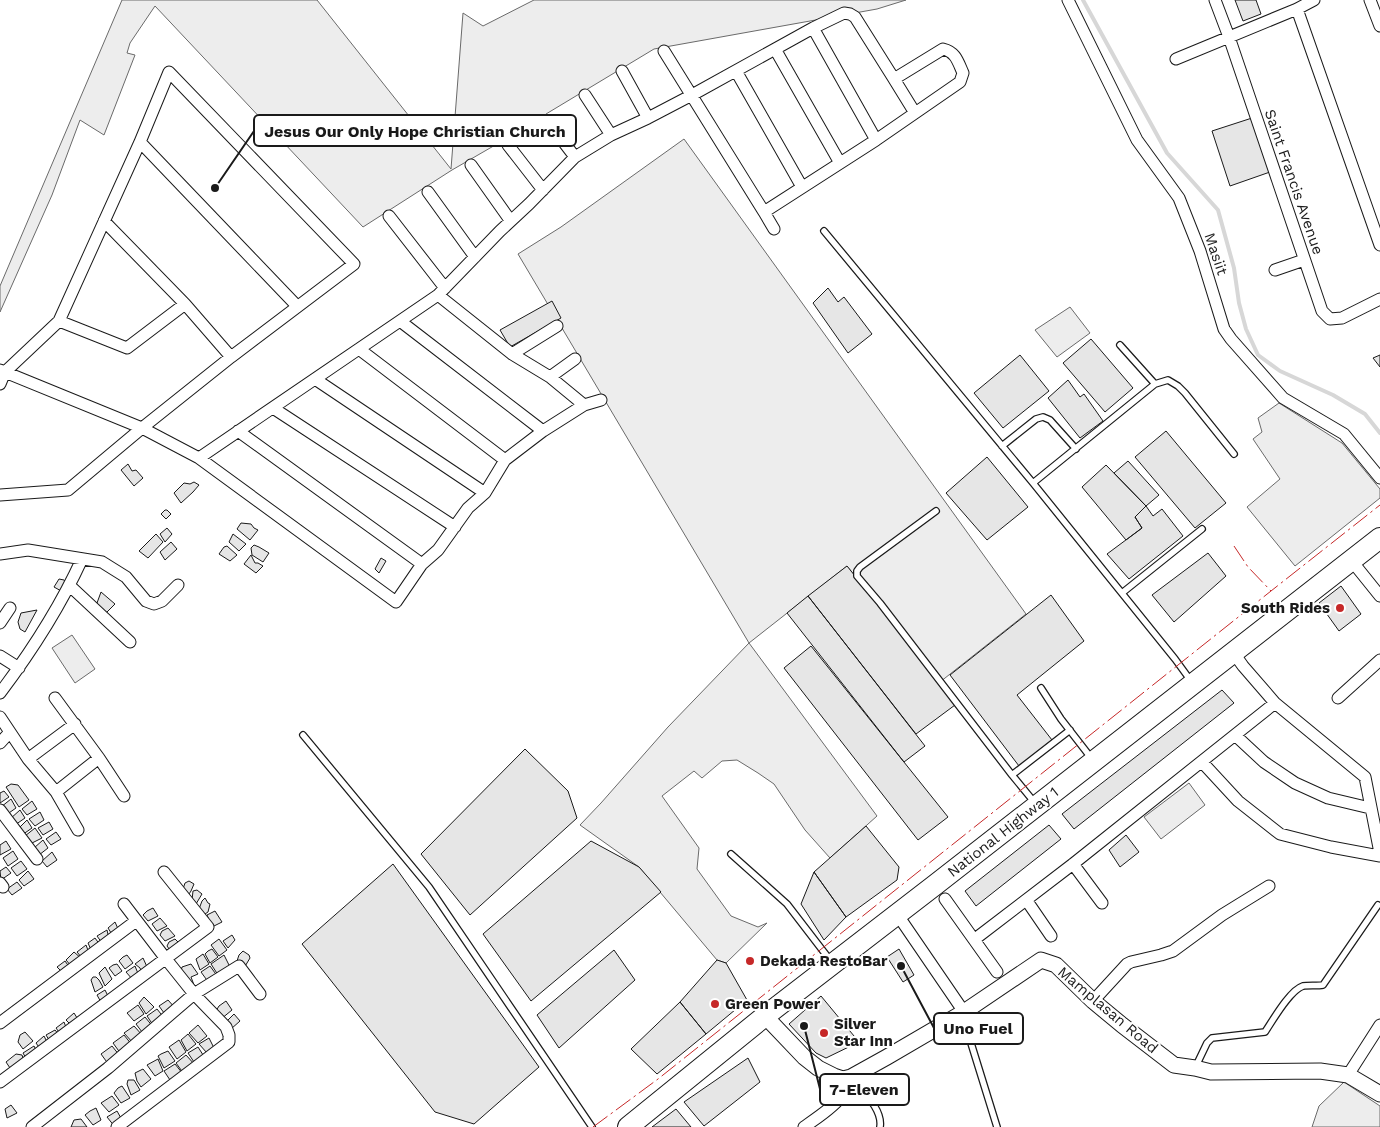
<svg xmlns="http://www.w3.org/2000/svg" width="1380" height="1127" font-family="'Work Sans',sans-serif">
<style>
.built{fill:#ededed;stroke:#6a6a6a}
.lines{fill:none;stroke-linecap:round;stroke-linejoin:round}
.stream{stroke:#d7d7d7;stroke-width:4}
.building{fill:#e6e6e6;stroke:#1a1a1a}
.lane-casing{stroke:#1a1a1a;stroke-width:8}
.street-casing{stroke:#1a1a1a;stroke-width:13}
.secondary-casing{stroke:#1a1a1a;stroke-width:17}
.highway-casing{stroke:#1a1a1a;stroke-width:22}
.lane{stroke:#fff;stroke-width:5.5}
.street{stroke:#fff;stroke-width:11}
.secondary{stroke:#fff;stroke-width:15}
.highway{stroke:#fff;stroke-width:20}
.power{stroke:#c62828;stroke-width:1;stroke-dasharray:18 4 2.5 4;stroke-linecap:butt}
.poi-dot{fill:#c62828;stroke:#fff;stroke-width:2}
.labels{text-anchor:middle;stroke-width:4;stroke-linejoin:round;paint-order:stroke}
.street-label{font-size:15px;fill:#1a1a1a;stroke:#fff}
.poi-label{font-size:15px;font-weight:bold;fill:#1a1a1a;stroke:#fff;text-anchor:start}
.leader{fill:none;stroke:#1a1a1a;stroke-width:2}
.callout-dot{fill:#1a1a1a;stroke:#fff;stroke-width:2}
.callout{fill:#fff;stroke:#1a1a1a;stroke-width:2}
.callout-label{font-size:16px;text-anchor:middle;font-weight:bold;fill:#1a1a1a}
</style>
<rect width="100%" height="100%" fill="#fff"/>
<path class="built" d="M122,0H317L451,169L463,13L483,26L534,0H906L877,9L654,49L546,114L542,118L452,170L363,227L155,6L130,43L127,53L135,55L104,135L80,120L52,195L0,312V286Z
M684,139L1026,614L940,682L847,566L749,643L877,816L830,858L805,830L774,784L758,773L737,760L722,761L702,778L694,771L662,796L699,848L697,869L731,916L758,927L767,923L726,963L717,960L639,867L580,825L601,803L668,727L749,643L518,254L561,227Z
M1070,307L1090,333L1057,357L1035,330Z
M1279,403L1342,443L1380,489V498L1295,566L1247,507L1280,479L1253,439L1262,432L1258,418Z
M72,635L95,669L75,683L52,648Z
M1189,783L1205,805L1161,839L1144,817Z
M1344,1082L1380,1106V1127H1312L1319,1106Z"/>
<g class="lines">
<path class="stream" d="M1083,0L1167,153L1218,210L1234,268L1239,303L1246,329L1258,355L1280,371L1333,395L1365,414L1380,433"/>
</g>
<path class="building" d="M1235,0H1256L1261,14L1243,21Z
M1252,118L1270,172L1230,186L1212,131Z
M828,288L838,302L844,297L872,334L848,353L813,303Z
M552,301L561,318L510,347L500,330Z
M1091,339L1133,388L1105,412L1063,363Z
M1020,355L1049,391L1003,428L974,393Z
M1380,355V367L1373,358Z
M1068,380L1080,397L1084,394L1103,421L1080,438L1048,398Z
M1166,431L1226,503L1195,528L1135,457Z
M987,457L1028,507L987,540L946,493Z
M1128,461L1159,495L1146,506L1114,473Z
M128,464L132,471L136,470L143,478L134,486L121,470Z
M1106,465L1146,506L1135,517L1142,528L1126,540L1082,487Z
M194,482L199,485L193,492L181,503L174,493L184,483L190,484Z
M1146,506L1153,516L1162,509L1183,536L1129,579L1107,554L1142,528L1135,517Z
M165,510H167L171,514L166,519L161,514Z
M241,523L251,524L254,528L258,530L250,540L237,529Z
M167,528L172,534L165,542L160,534Z
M156,534L163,542L148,558L139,551Z
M233,534L246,544L239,551L229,542Z
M171,542L177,549L165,560L160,552Z
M254,545L259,547L269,553L263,562L252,555L251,548Z
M227,546L237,555L230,561L219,554L224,547Z
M1208,553L1226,576L1174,622L1152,595Z
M251,555L255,563H258L263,566L256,573L244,564Z
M381,558L386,561L379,573L375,569Z
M847,566L940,682L955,705L916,734L808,596Z
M59,579L64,580L68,585L63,592L54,587Z
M1341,586L1361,614L1339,631L1319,603Z
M101,592L115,604L106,613L97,603Z
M1051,595L1084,641L1017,695L1052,740L1019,766L950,675Z
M808,596L925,746L904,762L787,613Z
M37,610L25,632L20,629L18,622L21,613Z
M811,646L948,817L918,840L784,668Z
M1222,690L1234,703L1074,829L1062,814Z
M525,749L568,791L577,818L470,915L421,854Z
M11,784L18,785L29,800L19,807L6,787Z
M4,791L9,797L0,803V793Z
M11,799L16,808L6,815L1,807Z
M32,801L37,809L27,815L22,809Z
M20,810L25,818L15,825L10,819Z
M40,812L44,820L35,826L29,819Z
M27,820L32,828L22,835L18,829Z
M49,822L53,829L43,835L38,828Z
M1049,825L1061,839L976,906L965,891Z
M866,826L899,867L897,880L846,917L814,872Z
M35,828L42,838L30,844L25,836Z
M56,832L61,839L51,845L46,839Z
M1126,835L1139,852L1120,867L1109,850Z
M43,840L48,848L39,855L34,848Z
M6,841L11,849L0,855V845Z
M591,841L639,867L661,892L531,1001L483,934Z
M13,851L18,859L8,866L3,858Z
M52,852L57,860L47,867L42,861Z
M21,861L27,869L17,876L11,868Z
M393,864L539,1067L474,1124L435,1112L302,944Z
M6,867L11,873L1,880L0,871Z
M28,871L34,879L24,886L19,880Z
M814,872L846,917L824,940L801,904Z
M189,881L194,884L191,891L189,894L183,889L185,883Z
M17,882L22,888L12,895L7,889Z
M197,890L202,894L196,904L192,900L193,891Z
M205,898L208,903L210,904L208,912L205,914L199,909L202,901Z
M153,908L158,916L148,921L143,915L147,911Z
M215,911L222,922L212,927L207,915Z
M160,918L167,926L157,931L152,924Z
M115,922L119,931L113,936L108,928Z
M168,928L175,936L165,941L160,935L162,931Z
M107,930L109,939L102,943L97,936Z
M232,935L235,940L228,948L223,941Z
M95,938L100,945L92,952L88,943Z
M175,939L182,946L172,953L167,946L169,942Z
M219,939L227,950L219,956L211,945Z
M86,945L89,953L82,958L77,952Z
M212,949L218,957L210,963L205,954L208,951Z
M899,949L914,975L903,982L887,957Z
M614,950L635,980L559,1048L537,1015Z
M243,951L249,955L250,958L244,968L236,964L239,955Z
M74,952L82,959L72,967L66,960Z
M203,954L209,964L200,970L196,959Z
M127,955L133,963L125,969L119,961L123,957Z
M224,955L231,969L220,978L211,964Z
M143,958L148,969L142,973L140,968L135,964Z
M717,960L726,963L747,1000L706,1034L680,1002Z
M65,961L70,968L63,973L57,967Z
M117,964L122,971L115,976L109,968L113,965Z
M191,964L198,974L191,977L194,985L193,986L181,971L182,967Z
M135,966L139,976L133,980L126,972Z
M210,966L218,977L209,983L201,972Z
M105,967L112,979L105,986L99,973Z
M93,977H96L99,980L103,987L95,992L91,980Z
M105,990L109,998L102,1004L97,995Z
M821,996L859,1042L826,1058L816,1053L789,1024Z
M144,997L154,1007L146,1014L139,1003Z
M168,1000L176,1009L167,1017L159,1006Z
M226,1001L232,1010L221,1019L214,1014L219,1006Z
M680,1002L706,1034L657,1074L631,1049Z
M138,1005L144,1014L134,1021L127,1013Z
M157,1009L165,1019L155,1028L147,1016Z
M74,1013L79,1021L72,1026L66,1020Z
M234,1014L240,1021L231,1029L226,1022Z
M145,1017L154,1028L145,1036L136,1024Z
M64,1022L67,1030L61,1035L56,1028Z
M198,1025L207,1036L198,1043L189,1033Z
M134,1026L143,1036L133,1043L124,1033Z
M55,1030L60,1036L51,1043L46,1035Z
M25,1032L33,1041L23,1049L18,1042L20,1035Z
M188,1034L196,1044L187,1051L181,1040Z
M124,1035L132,1045L121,1054L113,1043Z
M44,1036L48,1044L41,1050L36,1043Z
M209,1038L214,1048L207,1053L199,1044Z
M179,1040L186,1052L177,1059L169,1047Z
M34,1046L37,1052L27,1060L23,1053Z
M112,1046L120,1056L109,1065L101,1054Z
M198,1047L205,1058L196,1065L188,1053Z
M168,1051L175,1061L164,1068L158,1056L161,1054Z
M16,1054L22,1055L24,1061L12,1071L6,1062Z
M186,1055L195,1065L184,1074L176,1063Z
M748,1058L760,1082L704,1126L684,1102Z
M158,1059L163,1071L155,1076L147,1065Z
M175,1064L183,1074L172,1083L164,1071Z
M143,1069L151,1079L141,1087L137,1081L135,1073Z
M128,1080H134L140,1090L131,1095L127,1084Z
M122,1086L130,1098L121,1103L114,1093L118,1088Z
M112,1096L119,1105L109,1112L101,1103Z
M11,1105L17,1113L7,1118L5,1109Z
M96,1108L101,1120L93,1125L85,1115L90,1111Z
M676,1109L691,1127H652Z
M117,1111L122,1120L115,1127L107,1117Z
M81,1119L87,1127H71L74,1120Z"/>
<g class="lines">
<defs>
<path id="lane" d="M824,231L1033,483L1175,659L1191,681
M1120,345L1155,384
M1002,446L1036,419L1043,417L1050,420L1076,449
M1033,483L1155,384L1168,380L1178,386L1185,393L1234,454
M936,511L860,567L857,571V576L880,603L1012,775L1035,803
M1122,593L1202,529
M1041,688L1061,719L1092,759
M303,735L429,887L592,1127
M1012,775L1070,730
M731,854L787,904L830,960
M964,1014L966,1027L997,1127
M1196,1066L1207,1043L1212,1038L1265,1032C1273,1020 1290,990 1303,986C1307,985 1318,986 1323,985L1378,905
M851,1077C862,1091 883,1109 880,1127"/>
<path id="street" d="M1068,0L1137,140L1179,198L1200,251L1224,329L1231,339L1283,398L1344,434L1380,478
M1215,0L1229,37L1322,311L1330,319L1342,318L1380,299
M1370,0L1380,26
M1297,9L1380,245
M813,28L876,140
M775,49L840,163
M664,51L764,212
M1176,59L1297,9L1314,0
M622,71L648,118
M736,71L802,187
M894,79L915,113
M585,95L611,135
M549,123L575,157
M140,142L297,306
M508,145L543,190
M471,165L510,220
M428,192L475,257
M389,216L445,288
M104,221L185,304L231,357
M1275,270L1304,260
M59,321L127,348L185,304
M400,321L543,431
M359,349L505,460
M512,354L557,326
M0,370L142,428L199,458L396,602L422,564L438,550L468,508L485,493L505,460L543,431L584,405L550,377L512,354L438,295
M550,377L575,359
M315,379L485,493
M0,384L5,372L59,321L140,142L169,72L354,264L231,357L142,428L68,490L0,495
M584,405L601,400
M273,408L455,527
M238,431L422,564
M199,458L438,295L500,231L529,204L575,157L611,135L648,118L692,95L813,28L844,13L850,14L855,17L894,79L943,49C956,52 958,62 963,73L960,82L876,140L764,212L774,229
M0,554L28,550L102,562L126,577L146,601L154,604L162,601L178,585
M1351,560L1380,596
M70,586L130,642
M0,623L10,608
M1233,652L1243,666L1275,703L1365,777L1380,853
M0,656L19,668
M0,693C31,652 60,607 82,559
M55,698L99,758L124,796
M1338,698L1380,660
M0,717L28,759L56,792L78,830
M1236,736L1264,762L1295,783L1328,798L1370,808
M0,743L10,732
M28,759L75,724
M1202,762L1238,801L1280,834L1331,847L1380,856
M56,792L99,758
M0,810L37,859
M1073,864L1102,903
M0,883L3,887
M945,899L997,972
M1027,901L1051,936
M897,914L964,1012
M975,939L1073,864L1275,703
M1093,1001L1127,964L1131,962L1161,955L1173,951L1222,915L1269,886
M0,1023L136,921
M1348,1075L1380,1025
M0,1082L208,927L164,872
M32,1127L108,1068L194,994L239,966L260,994
M117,1127L229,1042V1035L226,1027L194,994L166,959L124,904
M804,1127C814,1120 837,1105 842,1095C844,1090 843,1084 843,1079"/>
<path id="secondary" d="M765,1016L804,1057L818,1068L834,1076L843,1079L851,1077L887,1057L964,1012L1041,960L1056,965L1093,1001L1122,1025L1174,1065L1195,1068L1211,1072L1320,1071L1348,1075L1380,1094"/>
<path id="highway" d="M628,1127L765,1016L935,885L1380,538"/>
</defs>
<use href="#lane" class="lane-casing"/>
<use href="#street" class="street-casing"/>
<use href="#secondary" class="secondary-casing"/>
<use href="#highway" class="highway-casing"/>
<use href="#lane" class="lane"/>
<use href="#street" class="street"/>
<use href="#secondary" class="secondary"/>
<use href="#highway" class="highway"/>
<path class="power" d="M1234,546L1248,567L1271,591
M593,1127L658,1079L1271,591L1380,505"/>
</g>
<g class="poi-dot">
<circle cx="1340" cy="608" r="5"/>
<circle cx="750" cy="961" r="5"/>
<circle cx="715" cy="1004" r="5"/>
<circle cx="824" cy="1033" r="5"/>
</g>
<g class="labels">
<g class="street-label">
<text transform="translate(1294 182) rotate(71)" y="5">Saint Francis Avenue</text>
<text transform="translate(1216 254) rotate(71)" y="5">Masiit</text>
<text transform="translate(1003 832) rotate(-38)" y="5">National Highway 1</text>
<text transform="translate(1108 1010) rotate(40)" y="5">Mamplasan Road</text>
</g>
<g class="poi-label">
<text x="1330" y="613" text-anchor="end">South Rides</text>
<text x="760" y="966">Dekada RestoBar</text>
<text x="725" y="1009">Green Power</text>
<text x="834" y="1029">Silver<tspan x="834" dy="17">Star Inn</tspan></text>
</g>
</g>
<path class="leader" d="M215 188L254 131M901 966L934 1028M804 1026L820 1089"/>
<g class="callout-dot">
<circle cx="215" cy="188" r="5"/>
<circle cx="901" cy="966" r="5"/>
<circle cx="804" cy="1026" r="5"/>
</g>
<g class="callout">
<rect x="254" y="115" width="322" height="31" rx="5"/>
<rect x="934" y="1013" width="89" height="31" rx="5"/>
<rect x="820" y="1074" width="89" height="31" rx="5"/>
</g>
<g class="callout-label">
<text x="415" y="137">Jesus Our Only Hope Christian Church</text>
<text x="978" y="1034">Uno Fuel</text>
<text x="864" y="1095">7-Eleven</text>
</g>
</svg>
